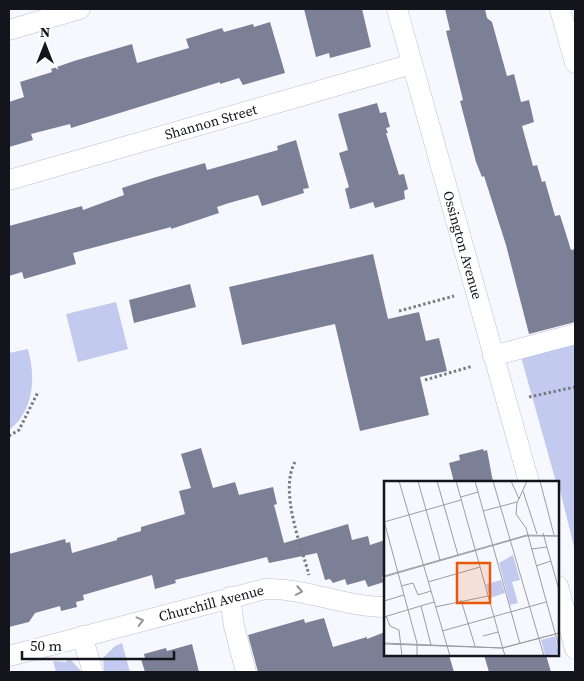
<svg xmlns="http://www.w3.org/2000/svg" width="584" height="681" font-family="'Source Serif 4',serif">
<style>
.green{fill:#c3caf0}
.building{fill:#7c8097}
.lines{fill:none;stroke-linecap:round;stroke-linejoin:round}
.minor-casing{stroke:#b9bed6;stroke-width:21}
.path{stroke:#7a7b82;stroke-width:3;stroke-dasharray:2.5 2.5;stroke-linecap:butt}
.minor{stroke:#fff;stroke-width:20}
.oneway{stroke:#959599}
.labels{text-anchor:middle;stroke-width:4;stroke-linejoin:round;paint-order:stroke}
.street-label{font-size:14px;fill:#13141c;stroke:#fff}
.inset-road{fill:none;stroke:#9c9da3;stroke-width:1}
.view{fill:#e8590c;fill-opacity:0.15;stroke:#e8590c;stroke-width:2.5}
.inset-edge{fill:none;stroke:#13141c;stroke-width:2.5}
</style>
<rect width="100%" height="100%" fill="#f7f8fd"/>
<path class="green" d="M116,302L128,349L78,362L66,314Z
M575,341V551L558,482H556L521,357Z
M28,349C36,377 34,411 9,430V353Z
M122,643L130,672H104L103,658L115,646Z
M69,658L82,672H56L53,661L66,662Z"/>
<path class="building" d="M304,9H362L371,47L330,58L329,53L316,57Z
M445,9H485L487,18L492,22L507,76L514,74L521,102L529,100L534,122L522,126L533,166L537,165L542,182L545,181L555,216L560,215L571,250L575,249V322L529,334L506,245L484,176L482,177L476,162L460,101L463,100L446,31L450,30Z
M270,22L285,73L243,85L239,78L220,84V82L71,128L70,124L31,134L33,140L9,147V102L24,97L20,82L52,72L51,69L74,61L132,44L137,63L189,48L186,39L222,28L224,32L253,24L254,27Z
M377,103L380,113L386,112L390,127L386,128L388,133H386L399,175L404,174L408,189L404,191L405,199L375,208L373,202L350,209L345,189L349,187L339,153L348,150L338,114Z
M296,140L309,188L303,189L304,193L262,206L258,195L229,203L217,207L219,213L171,229V227L73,253L76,264L24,279L22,272L9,276V226L82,206L83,210L124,195L122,188L153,178L205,163L207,170L278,150L277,146Z
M373,254L388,319L419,312L426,341L439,338L447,371L420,377L429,415L360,431L335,324L242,345L229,287Z
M190,284L196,307L134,323L129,300Z
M201,448L213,488L235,482L239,495L273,487L277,504L274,505L284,543L348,524L352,540L368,536L370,545L385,540V576L382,577L384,582L368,587L365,580L347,585L345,579L333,583L330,579L325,580L317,553L269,563L267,557L175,580L176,583L155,589L152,575L83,595L84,600L76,602L77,607L61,611L60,606L35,613L29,622L9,627V554L65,539L66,543L70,542L72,553L117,540V538L141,531V527L185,514L179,491L191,488L181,454Z
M483,449L484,451L487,450L493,482H454L449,463L460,460L459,455Z
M324,618L333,647L367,637V639L385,632V655H449L454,672H258L248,635L304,619L305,623Z
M192,644L199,672H145L141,659L145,658L144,654L166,648L167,651Z
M484,655H546L551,672H489Z"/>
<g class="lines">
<defs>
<g id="minor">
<path id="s1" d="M397,9L529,482"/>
<path d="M560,9L575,63"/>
<path d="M9,30L80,9"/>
<path id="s2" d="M9,180L412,64"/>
<path d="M493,356L575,334"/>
<path d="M558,586L575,649"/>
<path d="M230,597L234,626L246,672"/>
<path d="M82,636L93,672"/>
<path id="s3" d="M9,656L265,589C307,588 344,607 385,607"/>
</g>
</defs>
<use href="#minor" class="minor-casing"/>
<path class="path" d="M399,311L454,296
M425,380L473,366
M529,397L575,387
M9,436L19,430L38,392
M295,462C279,491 301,545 309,575"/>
<use href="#minor" class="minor"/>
</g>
<defs><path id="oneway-chevron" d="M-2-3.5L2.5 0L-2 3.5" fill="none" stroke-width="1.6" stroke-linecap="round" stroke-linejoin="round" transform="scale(1.25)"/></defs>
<g class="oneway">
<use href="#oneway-chevron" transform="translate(299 591) rotate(10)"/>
<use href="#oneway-chevron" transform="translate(140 621) rotate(-15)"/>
</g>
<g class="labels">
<g class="street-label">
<text dy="5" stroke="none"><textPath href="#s2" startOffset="210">Shannon Street</textPath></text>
<text dy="5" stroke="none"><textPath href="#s1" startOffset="245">Ossington Avenue</textPath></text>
<text dy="5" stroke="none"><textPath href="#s3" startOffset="209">Churchill Avenue</textPath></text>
</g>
</g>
<g transform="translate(384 481)">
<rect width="175" height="175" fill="#f7f8fd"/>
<path d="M129,74L136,99L128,101L134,122L126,124L115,82ZM117,99L121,112L106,117L102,103ZM171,155L175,173L161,174L157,159Z" fill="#c3caf0"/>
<path class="inset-road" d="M15,0L66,175M34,0L56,79M53,0L74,74M72,0L121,175M91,0L136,163M109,0L160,175M127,0L135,18M143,0L133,22L132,33L142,47L175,166M156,0L170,54M139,10L153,53M77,16L94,11M99,30L133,21M0,40L33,162V175M0,41L77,19M159,52L175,109M147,68L163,66M152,85L167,80M0,95L143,54L175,55M0,96L142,55H175M44,101L96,86M17,105L29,102L34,114L47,110M77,119L91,165M0,120L20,114M37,125L47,164M51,126L104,115M2,135L6,145L15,149L18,175M0,136L50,121M58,150L162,121M99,155L114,151M0,162L118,167L175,152M0,163L119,167L175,152"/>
<path class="view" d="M73,82H106V122H73Z"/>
<rect width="175" height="175" class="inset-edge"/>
</g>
<rect width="584" height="681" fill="none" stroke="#13141c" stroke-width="20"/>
<g transform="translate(45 45)" stroke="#ffffff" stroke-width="4" paint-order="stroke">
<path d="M0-4L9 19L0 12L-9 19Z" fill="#13141c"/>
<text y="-8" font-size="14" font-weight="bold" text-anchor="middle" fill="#13141c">N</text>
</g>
<path d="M22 651v8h152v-8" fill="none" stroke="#13141c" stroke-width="2.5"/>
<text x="30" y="651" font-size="15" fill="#13141c" stroke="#ffffff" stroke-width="4" paint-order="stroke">50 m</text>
</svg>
